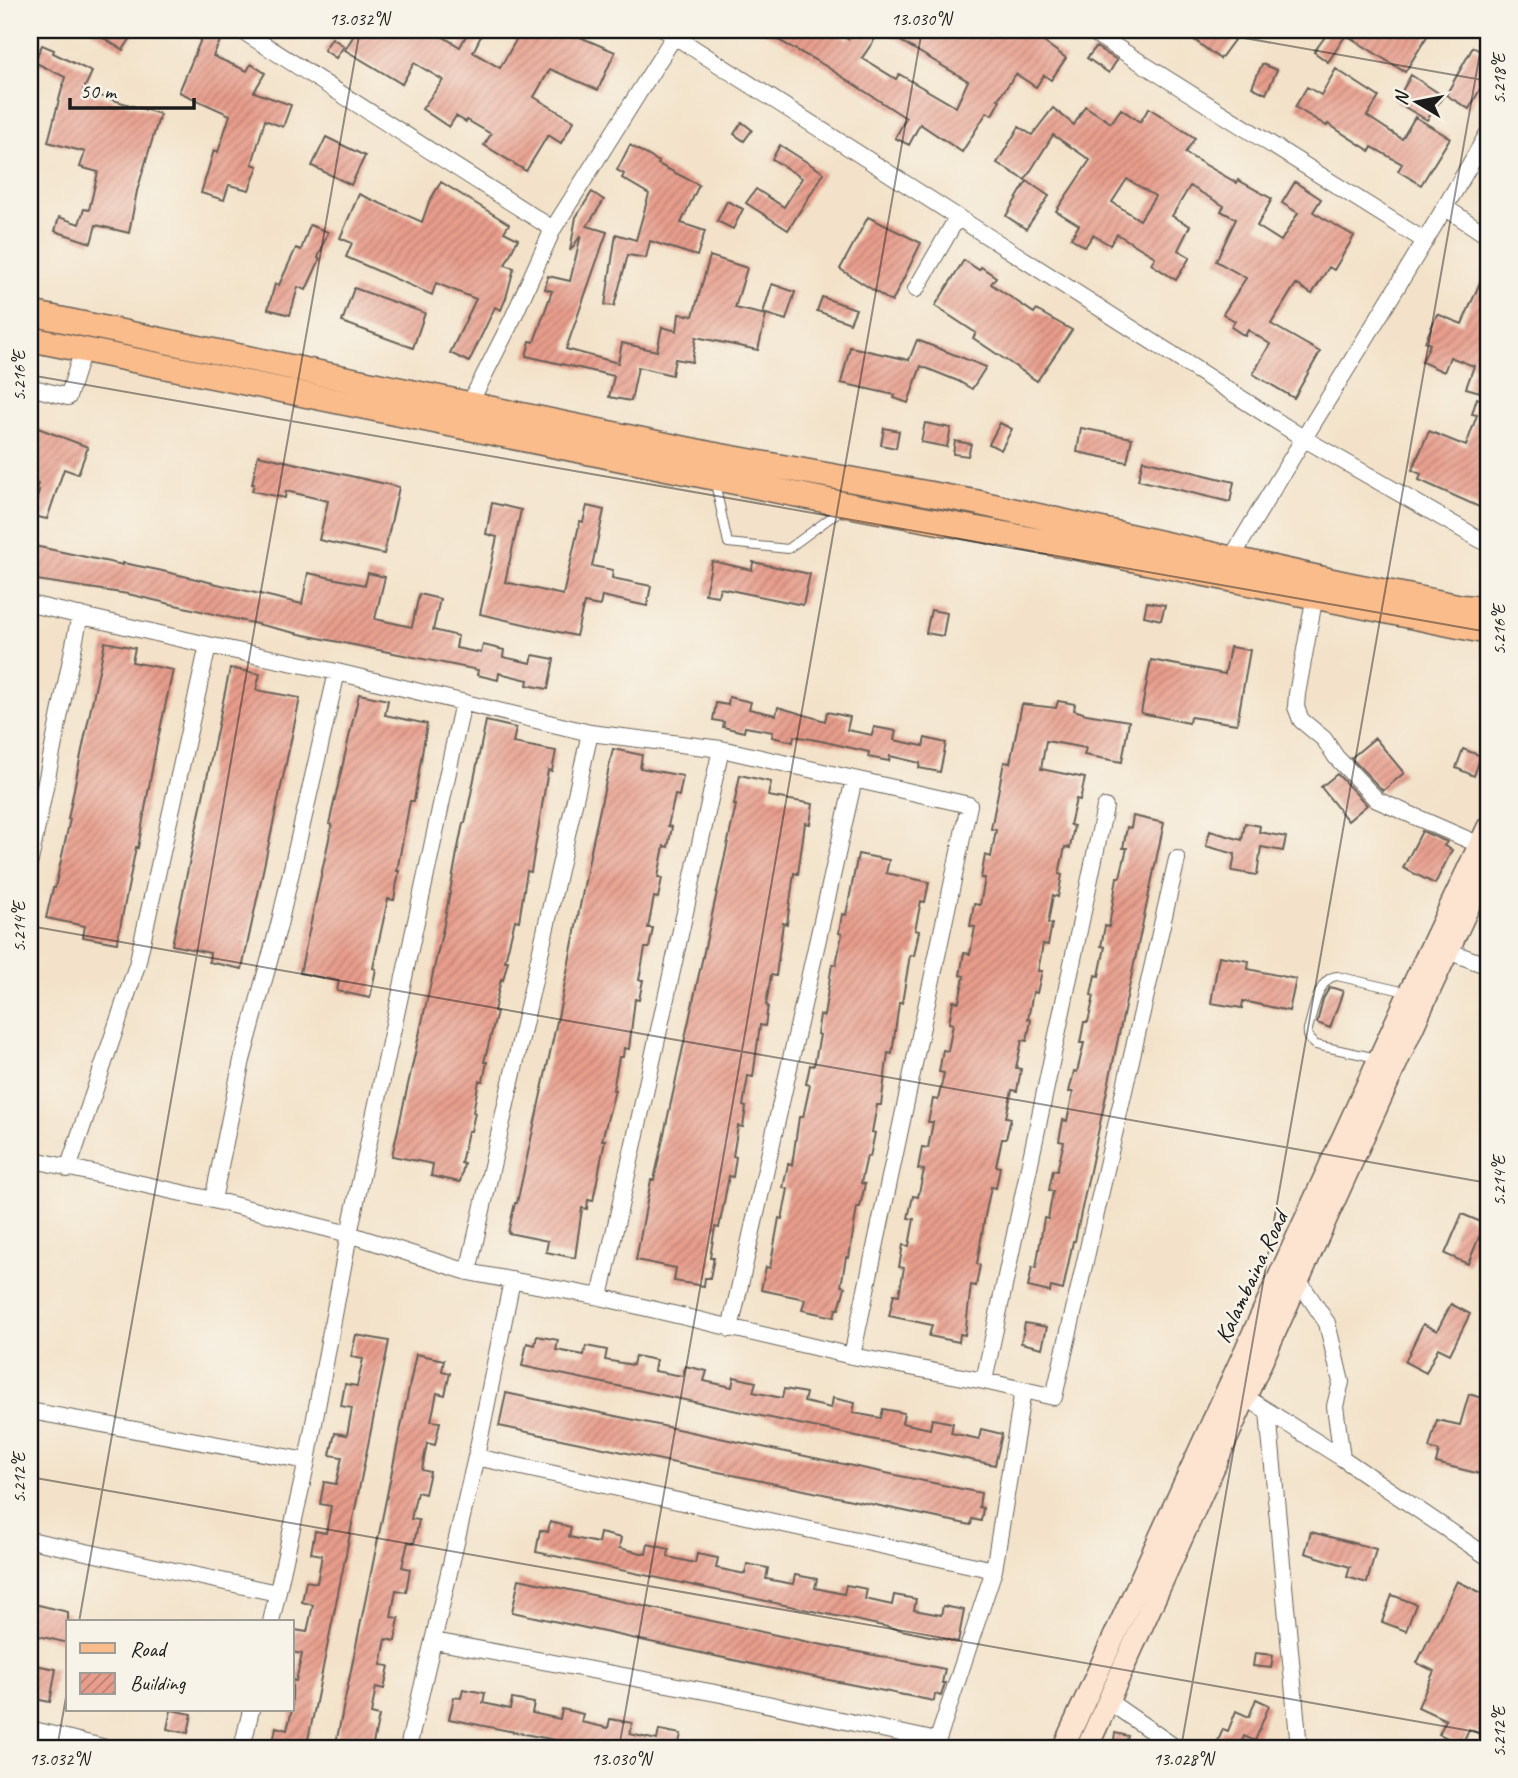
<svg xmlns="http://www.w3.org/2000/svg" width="1518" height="1778" font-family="Caveat,sans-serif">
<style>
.building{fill:url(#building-hatch);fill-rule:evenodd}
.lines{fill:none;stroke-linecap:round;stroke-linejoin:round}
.lane-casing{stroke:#676159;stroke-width:10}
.street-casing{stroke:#676159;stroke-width:18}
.secondary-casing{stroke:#676159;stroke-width:24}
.primary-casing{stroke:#676159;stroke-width:27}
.lane{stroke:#fff;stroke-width:8}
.street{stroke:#fff;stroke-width:16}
.secondary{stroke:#fde4d1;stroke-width:21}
.primary{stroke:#fabc8b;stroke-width:24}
.ticks{fill:none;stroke:#1c1c1c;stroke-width:2;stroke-opacity:0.45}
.labels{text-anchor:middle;stroke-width:5;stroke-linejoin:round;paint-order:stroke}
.street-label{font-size:24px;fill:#1c1c1c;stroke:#f7f3e8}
.neatline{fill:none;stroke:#1c1c1c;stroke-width:2.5}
.ticks-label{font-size:18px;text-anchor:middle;fill:#1c1c1c}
</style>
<defs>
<pattern id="building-hatch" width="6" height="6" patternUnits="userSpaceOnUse" patternTransform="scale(1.75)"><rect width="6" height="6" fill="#e89d8c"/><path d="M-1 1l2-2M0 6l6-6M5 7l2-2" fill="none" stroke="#bb7f72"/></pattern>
</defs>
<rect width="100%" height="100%" fill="#f7f3e8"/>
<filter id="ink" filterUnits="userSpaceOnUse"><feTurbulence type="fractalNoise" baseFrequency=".0143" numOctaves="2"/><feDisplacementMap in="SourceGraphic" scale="14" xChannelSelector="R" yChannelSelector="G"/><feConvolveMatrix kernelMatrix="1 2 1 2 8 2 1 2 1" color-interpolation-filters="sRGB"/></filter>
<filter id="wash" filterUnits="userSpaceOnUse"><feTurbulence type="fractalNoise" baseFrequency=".00686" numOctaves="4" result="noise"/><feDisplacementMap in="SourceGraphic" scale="28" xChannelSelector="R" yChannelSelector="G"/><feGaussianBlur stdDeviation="1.57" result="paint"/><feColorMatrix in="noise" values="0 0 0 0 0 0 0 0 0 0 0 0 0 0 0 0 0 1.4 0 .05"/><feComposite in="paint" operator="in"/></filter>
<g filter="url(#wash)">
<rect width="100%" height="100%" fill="#f3e2c9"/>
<g id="blocks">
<path class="building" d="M90,30H136L123,50Z
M357,30H432L460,47L469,30H484L473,52L500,68L516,40L498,30H584L580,37L615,52L598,90L550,69L534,97L574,121L561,143L548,135L526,171L484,145L491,134L467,120L466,122L456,116L449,127L422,109L443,80L414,63L402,84L345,50Z
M760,30H831L848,39L855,30H881L862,58L896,79L899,74L956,107L968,81L882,30H1027L1066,58L1051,80L1044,75L1036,87L1016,74L998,99L1000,100L992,115L987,112L962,152L920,124L909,145L895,138L906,118L824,65Z
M1181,30H1219L1234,40L1220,59Z
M1330,30H1431L1405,72L1346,35L1328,62L1314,52Z
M204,32L221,39L213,56L247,71L251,64L265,73L254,92L291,105L283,127L265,120L252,164L258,166L249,190L229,185L224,200L201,193L214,150L218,152L230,115L179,92Z
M332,38L344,46L336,58L324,50Z
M42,45L54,50L53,53L92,72L83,91L160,114L137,191L129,233L96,225L91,243L55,231L59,217L79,224L84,209L89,210L98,172L80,167L85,152L48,142L65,77L34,62Z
M1096,47L1117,60L1109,73L1087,58Z
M1473,47L1488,56V75L1469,109L1446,95Z
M1262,64L1277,70L1266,94L1252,87Z
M1336,69L1379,97L1367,116L1402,139L1415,117L1450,138L1421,185L1398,171L1402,164L1372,147L1370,151L1328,124L1327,126L1295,107L1307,87L1321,95Z
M1411,75L1443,96L1427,120L1396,102Z
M1085,106L1111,123L1121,109L1140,122L1149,108L1195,138L1185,153L1237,183L1238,180L1272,199L1257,226L1281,241L1298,213L1282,203L1295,182L1321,199L1313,212L1354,236L1334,270L1329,267L1312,294L1296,284L1271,324L1320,352L1294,398L1253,374L1270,344L1248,330L1245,336L1231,327L1235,321L1223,314L1246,278L1216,261L1236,219L1221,211L1224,206L1190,186L1172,216L1190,226L1178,250L1190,257L1176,280L1151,264L1155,257L1117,234L1110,245L1093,235L1085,247L1071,238L1079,225L1056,211L1090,160L1053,135L1025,180L997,163L1019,127L1032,135L1053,108L1074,125ZM1127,179L1155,196L1140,220L1112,202Z
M742,122L752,130L744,141L734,134Z
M326,137L365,156L351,185L312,166Z
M630,145L659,162L658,164L699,185L681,223L705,231L697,256L650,241L646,258L628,255L614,306L605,305L616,234L636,240L649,194L622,178L624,174L617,170Z
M780,145L824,173L788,230L746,203L756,189L784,207L802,178L772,159Z
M1027,181L1049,196L1026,229L1006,216Z
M441,182L509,224L504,232L518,239L505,265L514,268L506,298L501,310L495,307L469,362L450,353L476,299L436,283L432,295L346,257L352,243L340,238L359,194L422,222L429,202Z
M592,192L604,200L587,226L607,232L566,349L618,363L622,343L657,351L662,327L677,331L679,314L693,316L710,256L747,268L735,308L766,315L758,350L696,337L692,362L675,359L672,375L638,367L631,401L609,397L614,376L526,356L530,341L534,342L552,291L545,289L548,276L570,281L581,235L570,251L576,217Z
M727,201L743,209L733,229L717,221Z
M868,217L921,243L892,302L840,269Z
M310,225L328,232L318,258L320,259L306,290L298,287L290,315L268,309L275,284L279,285L296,248L301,250Z
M964,260L979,270L981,267L996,277L991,284L1034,313L1036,310L1072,330L1037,381L973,338L976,333L935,306Z
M1488,264V369L1480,392L1466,388L1474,366L1450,357L1444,372L1422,362L1430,344L1425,342L1437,314L1462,324Z
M772,284L795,292L786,320L763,313Z
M354,288L425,313L413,348L342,322Z
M822,297L856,309L850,323L817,311Z
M917,340L986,367L972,389L958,381L921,366L908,403L894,398L895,395L841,383L850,347L909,360Z
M1486,389H1488V511L1419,480L1421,474L1412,470L1429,431L1466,446L1477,415L1472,414L1477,398L1482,400Z
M925,423L951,428L947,447L921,442Z
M1000,423L1012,429L1001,450L989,444Z
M30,425L88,447L78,474L64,469L47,519L33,516L39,490L36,489L38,484L30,481Z
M884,428L899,431L896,448L881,445Z
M1081,428L1132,438L1127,462L1077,452Z
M955,441L971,444L968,456L953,454Z
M258,455L399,487L384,554L319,540L328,501L286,491L285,498L252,491L254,484H252Z
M1143,460L1234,482L1230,502L1138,480Z
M492,503L521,510L505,582L563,595L580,521L583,522L587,506L604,510L592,566L613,570L612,578L651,586L647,606L602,596L600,606L584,603L576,636L480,614L497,537L486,534Z
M30,545L123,565V563L158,570L302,604L308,573L365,585L368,573L385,577L375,619L412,627L419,594L440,599L433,630L458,636L456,648L481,653L483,645L504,650L503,657L531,663L533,655L554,659L548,689L527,685L528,680L499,673L498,680L477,675L478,670L304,635L128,594L30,579Z
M712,561L752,570L753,562L810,574L803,605L720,588L718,596L705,594Z
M1147,602L1165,605L1161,620L1144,616Z
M931,610L947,613L943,636L926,633Z
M105,642L135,648L132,662L173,670L156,748L138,848L136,847L117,943L83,937L85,926L46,918L53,888H55L70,819H68L78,769Z
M1230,647L1250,650L1237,724L1190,717L1189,723L1141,713L1151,660L1225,674Z
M230,668L260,674L256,690L300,698L242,969L209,962L210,953L172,945Z
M359,694L388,700L385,715L427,724L414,801H410L397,871H399L394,900L388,899L373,968L376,969L370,998L337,991L339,981L300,973L332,825L329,824Z
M729,697L751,702L749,709L776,715L778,707L825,721L827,712L850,717L847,730L872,735L874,727L896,731L894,740L923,746L925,738L946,743L940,772L919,768L920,763L890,756L889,761L868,757L869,752L821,741L794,736L793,742L772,737L773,732L745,727L744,732L723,727L724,722L713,720L716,703L728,705Z
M1058,701L1075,704L1074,710L1086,714L1129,721L1122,762L1084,755L1086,748L1046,741L1041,769L1085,778L1080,800L1076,799L1070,825L1074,826L1070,848L1065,847L1059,874L1062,875L1058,897L1053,895L1048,923L1052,924L1048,945L1043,944L1038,971H1042L1037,993L1033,992L1028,1019L1031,1020L1027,1041L1022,1040L1016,1068L1021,1069L1017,1091L1012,1090L1006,1117L1011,1118L1006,1139H1002L996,1166L1000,1167L996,1188L991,1187L985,1216L977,1264L980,1265L976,1286L971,1285L965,1335L960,1334L959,1342L929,1336L932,1325L889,1316L894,1294L899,1295L904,1268L899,1267L903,1245L909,1246L914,1219L908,1218L913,1196L918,1197L924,1170L918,1169L922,1147L928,1148L933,1122H928L933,1099L938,1100L944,1073L939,1072L943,1050L948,1051L953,1024L949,1023L953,1001L959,1002L964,976L960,975L964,953L970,954L975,927L970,926L974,904L980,905L985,878H981L985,855L991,857L996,830L991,829L1004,762L1010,763L1022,704L1056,708Z
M486,721L516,728L513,743L556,751L552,771L548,770L531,872L527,871L519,921L515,920L505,961H508L503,980L501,979L494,1011L497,1012L484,1062H487L483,1081H479L473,1112L475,1113L471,1131H468L461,1163L464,1164L460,1182L431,1176L433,1164L392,1156L444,924L457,853L463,823H465Z
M1375,738L1404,773L1383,791L1351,758Z
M613,749L642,755L640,768L683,776L679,796L675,795L668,826L672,827L668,847L664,846L658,877L662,878L658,898L654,897L648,928H653L649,948H645L639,980H643L639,1000L635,999L629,1049L624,1048L623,1057H619L613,1090H615L602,1140H605L593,1201L588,1200L587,1209L582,1208L575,1258L546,1252L548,1241L508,1233L515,1203H517L561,1003L591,850Z
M1463,749L1481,756L1474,776L1456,768Z
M1337,774L1367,805L1348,821L1321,787Z
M740,775L771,782L768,796L813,804L810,824L805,823L798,874L794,873L787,924L783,923L776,976L771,975L766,1005L768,1006L765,1026L760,1025L753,1077L748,1076L743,1106L746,1107L743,1127L738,1126L733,1156L736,1157L733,1177L729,1176L719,1228L715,1227L710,1258H714L710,1278H705L704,1286L674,1281L676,1268L636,1260L651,1180H654L736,805H734Z
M1133,816L1164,823L1075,1241H1073L1063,1290L1051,1287L1050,1292L1028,1287L1032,1267L1036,1268L1044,1218L1048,1219L1053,1191L1049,1190L1053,1170L1057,1171L1064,1142L1059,1141L1063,1120L1067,1121L1073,1092H1069L1074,1071L1077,1072L1084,1043H1080L1084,1022H1088L1094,996L1091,995L1095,975L1099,976L1105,947L1101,946L1105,926L1109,927L1117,877H1120L1127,848H1123L1127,827L1131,828Z
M1245,823L1260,826L1259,832L1286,837L1283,851L1261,847L1257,875L1232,871L1235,854L1206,846L1210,831L1242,840Z
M1422,831L1447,842L1444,846L1452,850L1435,884L1403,868Z
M858,854L889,860L886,873L929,882L925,902L921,901L915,930L919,931L914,956L910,955L902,1003H899L892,1054L888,1053L881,1105H877L872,1132L875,1133L870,1157L867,1156L861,1183L865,1184L860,1207H857L849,1258L846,1257L841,1286L845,1287L839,1309H836L834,1317L802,1310L805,1299L761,1290L766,1267L770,1268L779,1218L782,1219L788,1189L783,1188L788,1164L792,1165L799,1117H803L810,1085L806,1084L810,1065L814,1066L820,1035L817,1034L820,1015L824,1016L832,964L836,965L842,934L839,933L842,914L846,915Z
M1219,956L1249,961L1248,969L1296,979L1289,1011L1243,1001L1242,1008L1211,1003Z
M1330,987L1343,991L1330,1028L1317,1023L1323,999Z
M1462,1214L1488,1225V1241L1479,1237L1468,1264L1445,1254Z
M1451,1304L1470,1314L1450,1354L1438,1348L1426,1373L1405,1362L1423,1324L1437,1331Z
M1025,1323L1047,1327L1042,1348L1021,1343Z
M356,1335L389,1341L313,1717L306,1748H272L276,1727L287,1730L292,1710V1680L296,1681L302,1654L292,1652V1644L295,1630L307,1632L313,1605L302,1602L306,1581L317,1583L322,1555L311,1553L315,1531L326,1533L331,1506L320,1504L324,1482L336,1484L342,1457L330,1455L335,1433L347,1435L352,1408L341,1406L345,1384L357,1386L363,1359L351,1357Z
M537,1336L558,1340L556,1350L584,1355L586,1346L607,1350L605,1360L633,1365L635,1356L656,1360L654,1371L683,1376L685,1366L707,1371L704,1381L732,1387L734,1377L756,1382L753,1392L782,1398L784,1389L806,1393L804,1402L831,1408L833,1398L855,1403L853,1413L881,1418L883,1409L904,1413L902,1423L930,1429L932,1419L953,1423L951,1433L979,1439L981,1429L1002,1434L995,1465L522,1366L527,1343L535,1345Z
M416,1354L444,1360L442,1371L450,1373L445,1395L437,1393L431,1421L440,1422L435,1445L427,1443L422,1470L430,1472L425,1494L417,1492L411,1519L419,1520L414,1543L408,1542L402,1567L410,1569L406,1592L396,1590L391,1617L399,1618L395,1641L386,1639L381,1665L389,1666L384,1689L376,1687L371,1714L379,1716L372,1748H335Z
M506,1393L981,1493L979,1507L983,1508L981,1521L972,1519L971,1525L499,1426Z
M1469,1394L1488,1400V1476L1436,1463L1439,1451L1429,1448L1437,1420L1460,1425Z
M550,1522L571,1527L569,1537L598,1543L600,1533L621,1538L619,1548L646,1554L648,1544L669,1549L668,1557L695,1563L697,1554L718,1558L716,1568L745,1574L747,1564L768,1568L766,1579L793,1584L795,1575L817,1579L815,1588L844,1594L846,1585L867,1589L865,1599L892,1605L894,1595L916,1599L914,1610L941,1615L943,1606L964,1610L958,1642L536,1552L540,1530L548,1532Z
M1311,1532L1376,1549L1367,1583L1347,1577L1350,1567L1305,1553Z
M519,1579L813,1643L945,1669L942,1683H945L941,1696L935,1694L934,1701L784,1671L512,1612Z
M1457,1581L1488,1596V1738L1469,1729L1462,1745L1439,1734L1446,1720L1418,1707L1434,1671L1417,1663Z
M1392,1595L1416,1604L1406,1631L1382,1622Z
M30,1603L68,1612V1643L30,1634Z
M1255,1653L1273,1655L1271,1668L1253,1666Z
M30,1664L56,1669L50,1702L30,1698Z
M463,1689L485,1693L483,1703L510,1709L512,1699L534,1703L532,1713L560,1719L562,1709L583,1714L581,1722L608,1728L610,1719L632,1723L630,1734L657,1740L659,1730L681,1734L678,1748H595L449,1719L454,1697L461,1698Z
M1256,1699L1269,1705L1255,1741L1244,1736L1239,1748H1215L1223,1729L1228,1731L1236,1711L1249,1717Z
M171,1710L192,1714L188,1733L167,1729Z
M1115,1733L1128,1736L1125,1748L1113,1746Z"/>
</g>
</g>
<g filter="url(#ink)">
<use href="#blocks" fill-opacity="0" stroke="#676159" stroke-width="2"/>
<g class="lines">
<defs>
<path id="lane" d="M715,483L728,543L788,549L841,510
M1377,1058L1316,1045C1309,1040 1307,1037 1308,1029C1313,1013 1318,977 1337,976L1406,992"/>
<path id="street" d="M241,30L553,229
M665,30L1303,438L1488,544
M1089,30L1425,241
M1446,208L1488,236
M916,289L957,218
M30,387L68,397L83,350
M469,405L512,320L553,229L678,30
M1231,559C1315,416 1407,277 1488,133
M1315,595L1297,694L1296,707L1301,720L1324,739L1336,757L1377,800L1480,845
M30,604L208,645L337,672L590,733L721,749L969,805L852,1356
M30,861L80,615
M1448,951L1488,966
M30,1159L213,1200L349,1234L468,1272L600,1297L852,1356L984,1381L1054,1397L1177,859
M68,1169L137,965L208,645
M213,1200L242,1060L279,925L337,672
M468,1272L590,733
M1299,1281L1327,1323L1341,1382L1335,1406L1342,1458
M600,1297L721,749
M730,1329L854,779
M984,1381L1105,807
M1247,1398L1342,1458L1488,1557
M30,1411L307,1461
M1268,1412L1299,1748
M476,1457L994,1570
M30,1540L277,1593
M271,1622L307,1461L349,1234L463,702
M434,1641L721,1694L937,1741
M1108,1701L1176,1748
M30,1729L106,1748
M242,1748L251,1710
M408,1748L476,1457L512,1280
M935,1748L994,1570L1023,1390"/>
<path id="secondary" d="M1063,1748L1409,993L1488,827
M1087,1748L1426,998L1488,865"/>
<path id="primary" d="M30,313L710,454L975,502L1346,584L1462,607L1488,609
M30,339L848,505L1083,549L1488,632"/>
</defs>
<use href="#lane" class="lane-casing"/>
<use href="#street" class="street-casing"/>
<use href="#secondary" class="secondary-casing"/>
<use href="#primary" class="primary-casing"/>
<use href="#lane" class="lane"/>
<use href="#street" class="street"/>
<use href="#secondary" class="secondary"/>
<use href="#primary" class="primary"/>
</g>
</g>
<path class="ticks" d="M1199,30L1488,81M30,375L1488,632M30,926L1488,1183M30,1477L1488,1734M79,1622L360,30M57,1748L68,1686M619,1748L922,30M1181,1748L1484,30"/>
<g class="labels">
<g class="street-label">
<text transform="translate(1251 1277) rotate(-65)" y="8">Kalambaina Road</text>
</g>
</g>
<rect width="1518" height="1778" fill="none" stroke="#f7f3e8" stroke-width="77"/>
<rect x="66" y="1620" width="228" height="91" fill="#f7f3e8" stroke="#9f9d96" stroke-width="2"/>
<rect x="80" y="1643" width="35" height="10" fill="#fabc8b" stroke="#9f9d96" stroke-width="2"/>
<text x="130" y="1656" font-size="21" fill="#1c1c1c">Road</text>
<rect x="80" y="1673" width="35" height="21" fill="url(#building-hatch)" stroke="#9f9d96" stroke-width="2"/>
<text x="130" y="1690" font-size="21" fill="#1c1c1c">Building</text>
<g transform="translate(1417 102) rotate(280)" stroke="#f7f3e8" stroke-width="5" paint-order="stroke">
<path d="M0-5L12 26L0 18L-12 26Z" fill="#1c1c1c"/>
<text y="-10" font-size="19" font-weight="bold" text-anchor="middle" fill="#1c1c1c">N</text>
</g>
<path d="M70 98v10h124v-10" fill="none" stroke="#1c1c1c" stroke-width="3.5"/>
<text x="80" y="98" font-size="21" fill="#1c1c1c" stroke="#f7f3e8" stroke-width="5" paint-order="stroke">50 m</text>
<rect x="38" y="38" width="1442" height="1702" class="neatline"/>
<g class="ticks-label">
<text x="359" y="25">13.032°N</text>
<text x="921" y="25">13.030°N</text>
<text transform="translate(1499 79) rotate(-90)" y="6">5.218°E</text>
<text transform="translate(19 376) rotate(-90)" y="6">5.216°E</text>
<text transform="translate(1499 630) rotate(-90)" y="6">5.216°E</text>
<text transform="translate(19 927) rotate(-90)" y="6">5.214°E</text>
<text transform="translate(1499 1181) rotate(-90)" y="6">5.214°E</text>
<text transform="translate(19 1478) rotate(-90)" y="6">5.212°E</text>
<text transform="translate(1499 1732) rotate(-90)" y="6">5.212°E</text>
<text x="59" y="1765">13.032°N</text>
<text x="621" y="1765">13.030°N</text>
<text x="1183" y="1765">13.028°N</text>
</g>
</svg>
